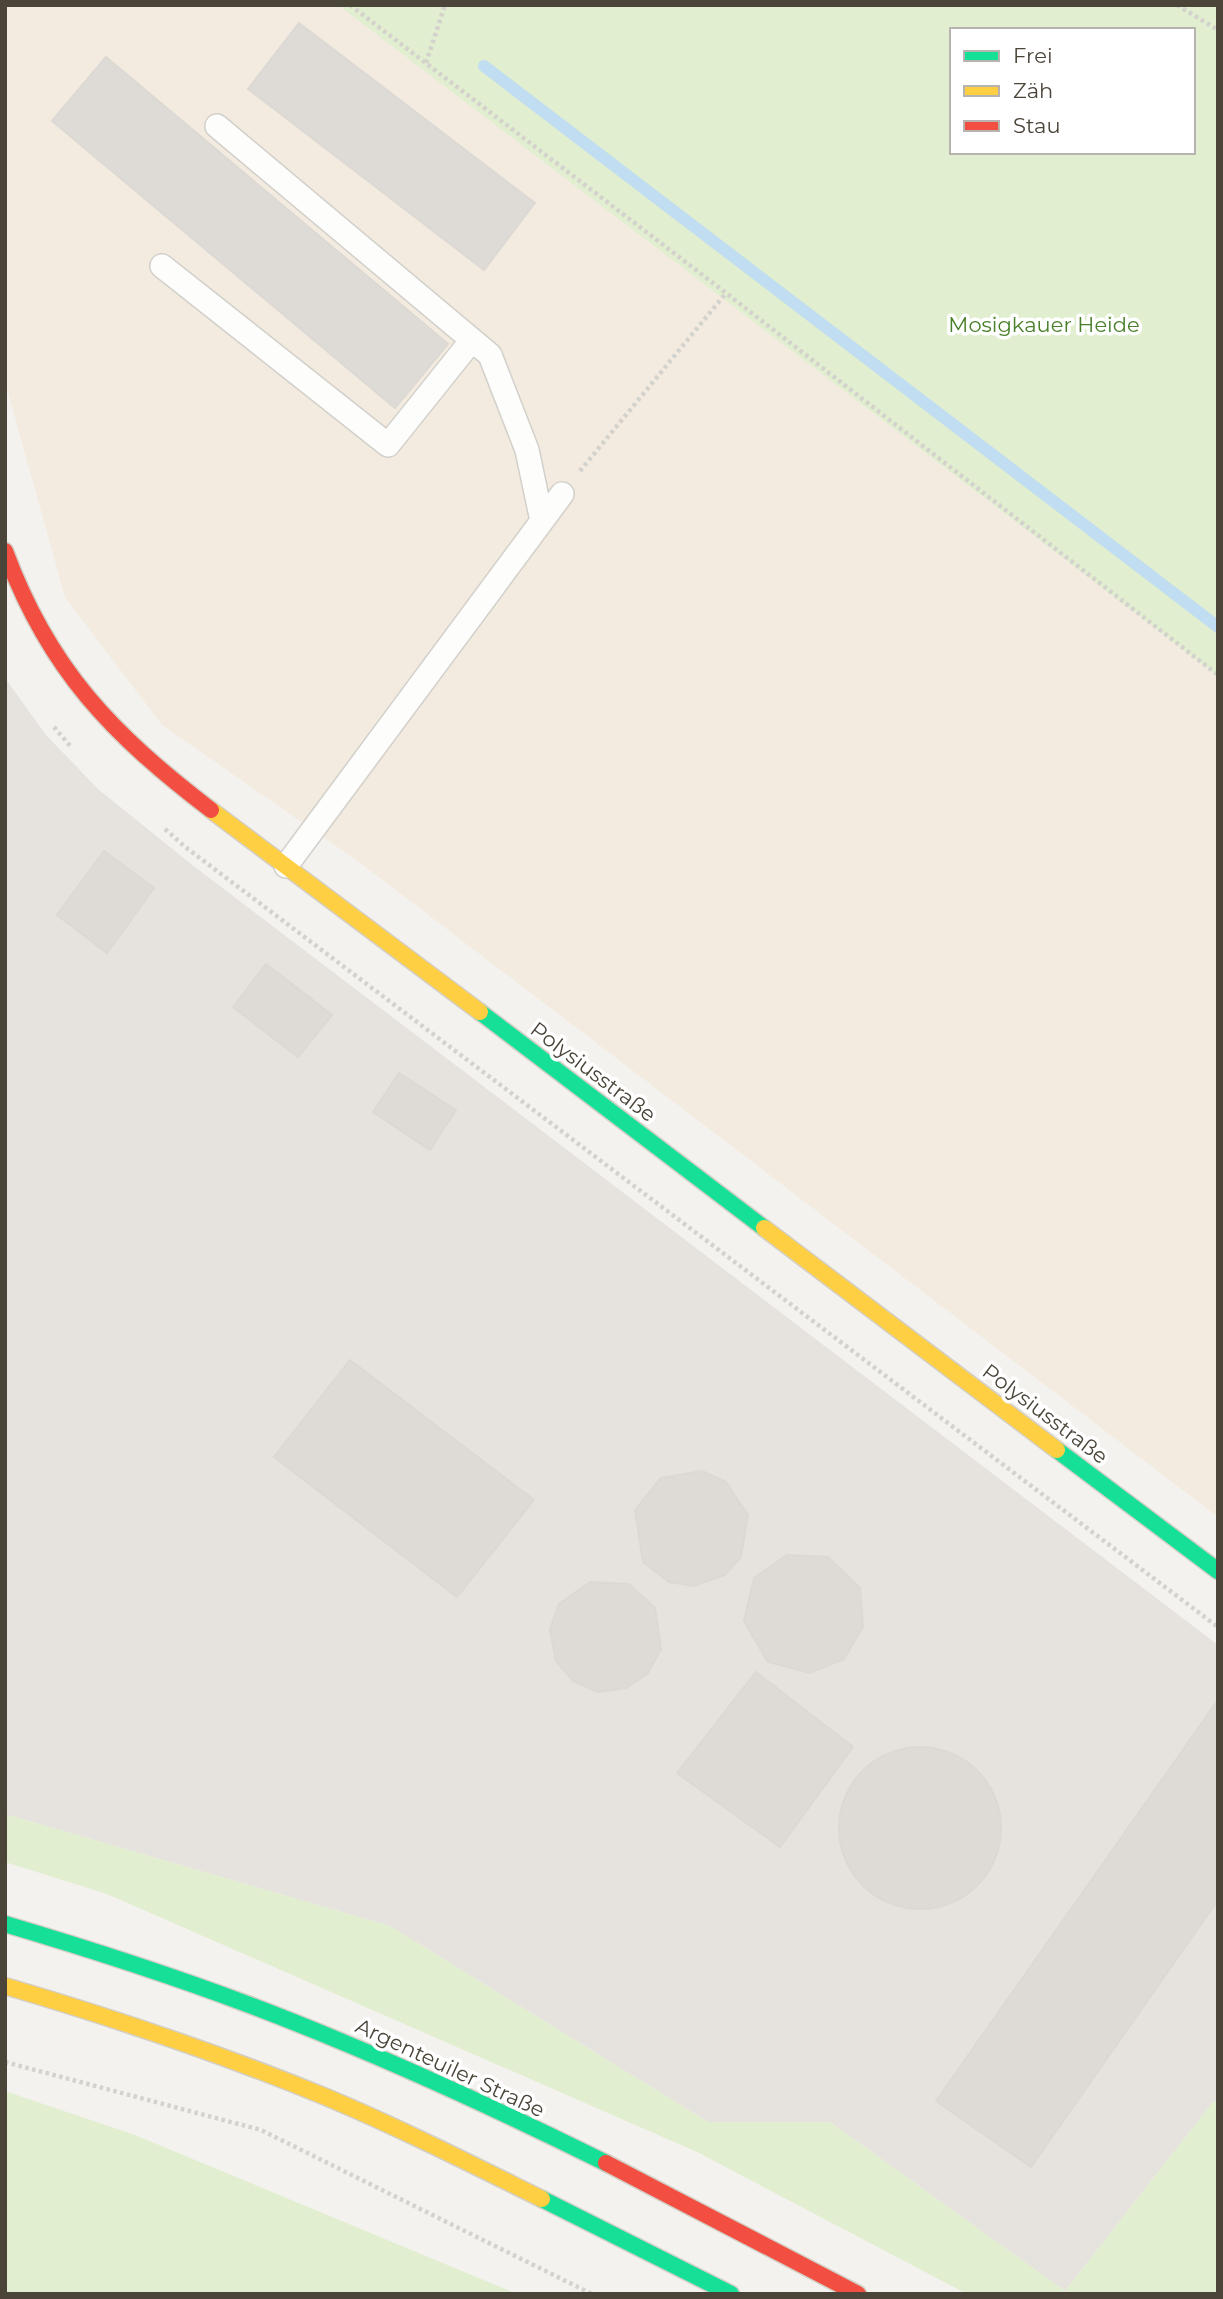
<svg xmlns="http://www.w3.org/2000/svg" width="1223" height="2299" font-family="Montserrat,sans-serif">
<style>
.commercial{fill:#f3ebdf}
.industrial{fill:#e6e2de}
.green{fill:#e1eecf;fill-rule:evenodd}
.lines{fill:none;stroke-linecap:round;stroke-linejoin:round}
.stream{stroke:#c0ddf1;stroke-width:12}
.building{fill:#dedbd6;stroke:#dcd9d4;stroke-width:2}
.lane-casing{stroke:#d2d0cb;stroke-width:26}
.fast-casing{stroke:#d3cfc5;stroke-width:19}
.slow-casing{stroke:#d3cfc5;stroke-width:19}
.jam-casing{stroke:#d3cfc5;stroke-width:19}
.path{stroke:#d3d2cc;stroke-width:4.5;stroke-dasharray:3.5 3.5;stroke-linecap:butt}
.lane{stroke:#fdfdfc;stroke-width:23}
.fast{stroke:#16e098;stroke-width:16}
.slow{stroke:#ffcf43;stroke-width:16}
.jam{stroke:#f24e42;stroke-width:16}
.labels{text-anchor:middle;stroke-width:7;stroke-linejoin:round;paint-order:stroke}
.park-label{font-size:21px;fill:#4a7f2a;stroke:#fff}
.street-label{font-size:21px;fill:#4b4439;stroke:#fff}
</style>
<rect width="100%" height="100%" fill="#f4f2ee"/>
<path class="commercial" d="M5,5H338L1218,676V1517L359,862L162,725L65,597L5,382Z"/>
<path class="industrial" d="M5,678L46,735L98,789L191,864L1218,1645V2101L1213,2102L1065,2291L830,2122H708L390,1926L5,1814Z"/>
<path class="green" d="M338,5H1218V676ZM952,30H1193V152H952Z
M5,1814L390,1926L708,2122H830L1065,2291L1213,2102L1218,2101V2294H967L697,2152L107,1894L5,1862Z
M5,2091L135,2135L517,2294H5Z"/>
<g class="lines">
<path class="stream" d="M484,66L1218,627"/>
</g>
<path class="building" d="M299,23L535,203L484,270L248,89Z
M106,57L448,344L395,408L52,121Z
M104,851L154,888L107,953L57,915Z
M266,964L332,1015L298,1057L233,1007Z
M399,1073L456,1110L430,1150L373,1112Z
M350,1360L534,1500L457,1597L274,1457Z
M702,1471L726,1482L748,1515L741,1557L725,1575L694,1586L669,1582L643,1562L635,1510L661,1478Z
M787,1555L828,1557L860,1588L863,1627L844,1659L810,1673L768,1662L744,1621L754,1578Z
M590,1582L629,1584L655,1608L661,1649L648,1673L626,1688L598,1692L573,1681L556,1661L550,1629L559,1604Z
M756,1672L853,1747L780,1847L677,1773Z
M1218,1700V1900L1031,2167L936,2101Z
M839 1828a81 81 0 1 1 162 0a81 81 0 1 1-162 0Z"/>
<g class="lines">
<defs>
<path id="lane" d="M217,126L490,355L527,450L542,521
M162,266L388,445L472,340
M286,866L562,494"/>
<path id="fast" d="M480,1012L764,1228
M1057,1450L1218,1571
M5,1924C86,1948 167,1974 247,2004C369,2050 489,2105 606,2163
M542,2199L731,2294"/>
<path id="slow" d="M211,810L480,1012
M764,1228L1057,1450
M5,1986C114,2018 221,2054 326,2097C400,2128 471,2164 542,2199"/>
<path id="jam" d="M5,551C49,670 112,734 211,810
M606,2163L858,2294"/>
</defs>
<use href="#lane" class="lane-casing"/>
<use href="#fast" class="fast-casing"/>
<use href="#slow" class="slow-casing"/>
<use href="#jam" class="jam-casing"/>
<path class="path" d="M350,5L726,293L1218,675
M1177,5L1218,30
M426,63L445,5
M580,471L726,293
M54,727L71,747
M165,829L184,846L1218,1627
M5,2062L261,2130L592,2294"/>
<use href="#lane" class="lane"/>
<use href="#fast" class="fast"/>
<use href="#slow" class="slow"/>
<use href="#jam" class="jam"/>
</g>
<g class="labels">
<g class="park-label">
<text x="1044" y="332">Mosigkauer Heide</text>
</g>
<g class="street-label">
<text transform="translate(593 1072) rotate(37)" y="7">Polysiusstraße</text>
<text transform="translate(1045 1414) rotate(37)" y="7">Polysiusstraße</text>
<text transform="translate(450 2068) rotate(25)" y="7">Argenteuiler Straße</text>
</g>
</g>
<rect width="1223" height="2299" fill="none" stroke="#4b4439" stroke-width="14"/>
<rect x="950" y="28" width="245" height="126" fill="#ffffff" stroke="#b7b4b0" stroke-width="2"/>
<rect x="964" y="51" width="35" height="10" fill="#16e098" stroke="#b7b4b0" stroke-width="2"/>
<text x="1013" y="63" font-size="21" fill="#4b4439">Frei</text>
<rect x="964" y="86" width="35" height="10" fill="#ffcf43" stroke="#b7b4b0" stroke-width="2"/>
<text x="1013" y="98" font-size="21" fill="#4b4439">Zäh</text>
<rect x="964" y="121" width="35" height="10" fill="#f24e42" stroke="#b7b4b0" stroke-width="2"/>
<text x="1013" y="133" font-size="21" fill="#4b4439">Stau</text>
</svg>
